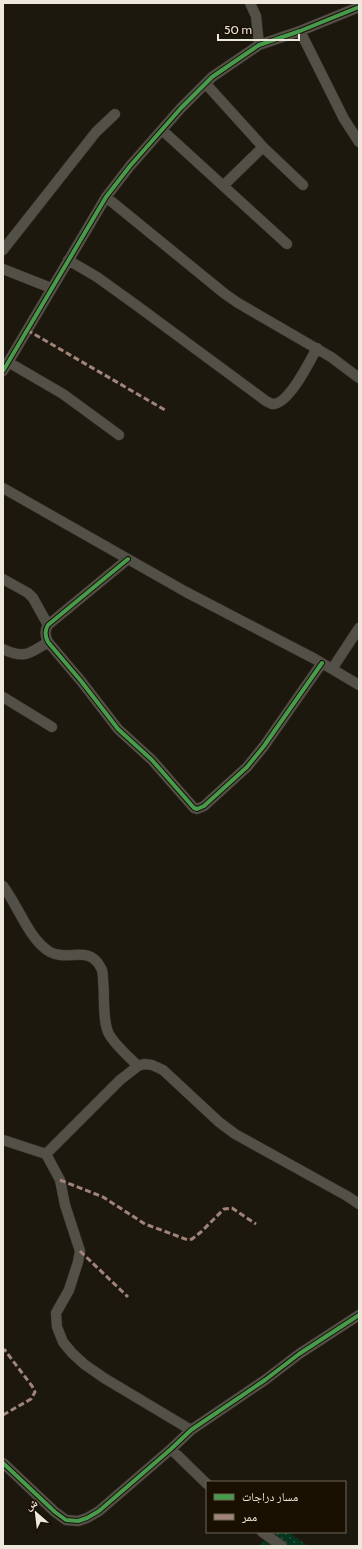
<svg xmlns="http://www.w3.org/2000/svg" width="362" height="1549" font-family="Cabin,'Noto Naskh Arabic',sans-serif">
<style>
.green{fill:url(#green-dots)}
.lines{fill:none;stroke-linecap:round;stroke-linejoin:round}
.street-casing{stroke:#39342d;stroke-width:11}
.street{stroke:#535047;stroke-width:10}
.quiet{stroke:#a18479;stroke-width:3;stroke-dasharray:6 3;stroke-linecap:butt}
.cycleway-casing{stroke:#1a1002;stroke-width:6}
.cycleway{stroke:#469c4c;stroke-width:4}
</style>
<defs>
<pattern id="green-dots" width="8" height="8" patternUnits="userSpaceOnUse"><rect width="8" height="8" fill="#05351e"/><path d="M2 2h.1M6 6h.1" fill="none" stroke="#2a523e" stroke-width="1.8" stroke-linecap="round"/></pattern>
</defs>
<rect width="100%" height="100%" fill="#1d180e"/>
<path class="green" d="M275,1532H288L308,1546H258Z"/>
<g class="lines">
<defs>
<path id="street" d="M250,3L256,16L259,45
M300,31L344,119L359,142
M206,84L263,147L303,185
M162,130L287,244
M223,186L263,147
M106,197L225,294L238,303L331,357L359,378
M3,250L96,132L115,114
M68,260L97,277L136,305L266,401C268,402 270,403 272,404C288,406 310,361 317,348
M3,269L51,288
M8,362L63,394L119,435
M3,371L106,197L130,166L181,108L212,77L259,45L300,31L359,7
M3,488L186,592L315,659L359,685
M128,559L48,625C44,631 45,636 48,642L81,681L118,729L152,760L194,808L197,809L204,806L247,767L264,746L322,663
M3,579L28,593L33,598L48,625
M3,649C23,659 30,654 48,642
M332,669L359,628
M3,697L52,727
M3,886C18,905 29,940 50,952C69,962 89,944 101,968C103,971 103,976 103,980C105,995 102,1021 109,1034C115,1045 129,1057 138,1066
M3,1140L46,1154L120,1080L138,1066L144,1064L152,1065L163,1070L219,1122L235,1134L347,1196L359,1204
M46,1154L60,1180L65,1205L80,1251L78,1262L69,1290L56,1313L57,1327L63,1342L72,1353L84,1364L104,1378L191,1430
M171,1449L207,1484
M3,1463L55,1512L66,1520L78,1521L87,1518L99,1511L171,1449L191,1430L265,1380L299,1354L359,1315
M262,1532L282,1546"/>
</defs>
<use href="#street" class="street-casing"/>
<use href="#street" class="street"/>
<path class="quiet" d="M27,330L165,410
M60,1180L103,1197L145,1224L188,1240L192,1239L201,1232L224,1209L232,1208L256,1224
M80,1251L128,1297
M3,1415L31,1399L35,1392L32,1386L4,1349"/>
<defs>
<path id="cycleway" d="M3,371L106,197L130,166L181,108L212,77L259,45L300,31L359,7
M128,559L48,625C44,631 45,636 48,642L81,681L118,729L152,760L194,808L197,809L204,806L247,767L264,746L322,663
M3,1463L55,1512L66,1520L78,1521L87,1518L99,1511L171,1449L191,1430L265,1380L299,1354L359,1315"/>
</defs>
<use href="#cycleway" class="cycleway-casing"/>
<use href="#cycleway" class="cycleway"/>
</g>
<rect width="362" height="1549" fill="none" stroke="#eee7dc" stroke-width="8"/>
<rect x="206" y="1481" width="140" height="52" fill="#1a1002" stroke="#6f6659"/>
<rect x="214" y="1494" width="20" height="6" fill="#469c4c" stroke="#6f6659"/>
<text x="242" y="1501" font-size="12" fill="#eee7dc">مسار دراجات</text>
<rect x="214" y="1514" width="20" height="6" fill="#a18479" stroke="#6f6659"/>
<text x="242" y="1521" font-size="12" fill="#eee7dc">ممر</text>
<g transform="translate(36 1513) rotate(332)" stroke="#1a1002" stroke-width="3" paint-order="stroke">
<path d="M0-3L7 15L0 10L-7 15Z" fill="#eee7dc"/>
<text y="-6" font-size="11" font-weight="bold" text-anchor="middle" fill="#eee7dc">ش</text>
</g>
<path d="M218 34v6h81v-6" fill="none" stroke="#eee7dc" stroke-width="2"/>
<text x="224" y="34" font-size="12" fill="#eee7dc" stroke="#1a1002" stroke-width="3" paint-order="stroke">50 m</text>
</svg>
